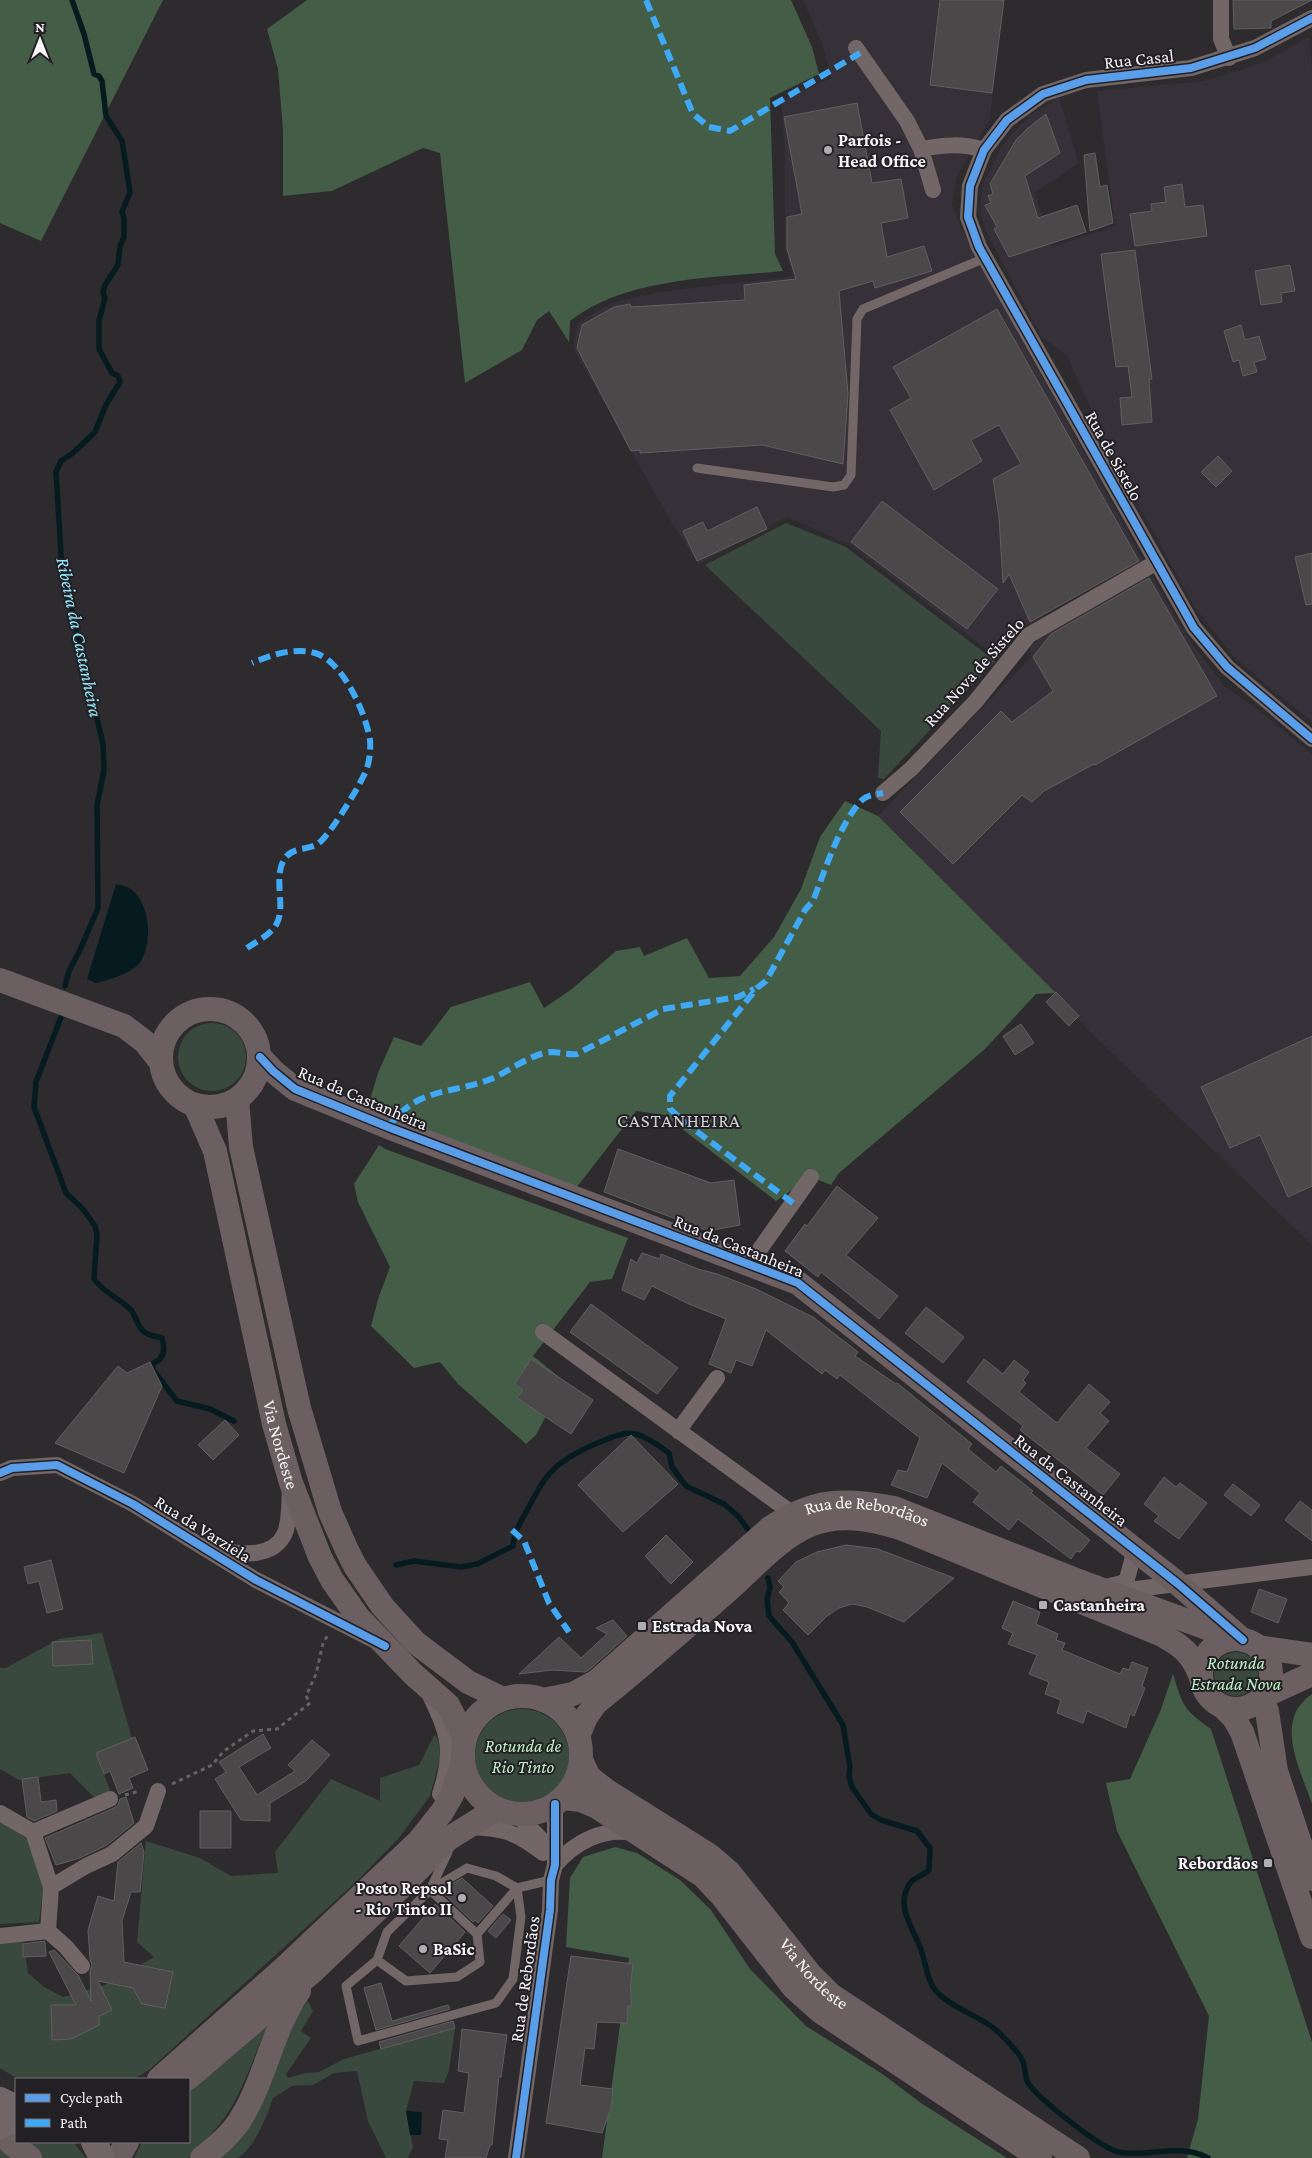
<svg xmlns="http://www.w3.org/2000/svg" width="1312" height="2158" font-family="'Crimson Pro',serif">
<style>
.built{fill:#363039}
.green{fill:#3a493d}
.forest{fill:#435d47}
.water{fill:#061b20}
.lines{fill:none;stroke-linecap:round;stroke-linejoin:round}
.stream{stroke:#061b20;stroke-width:5.5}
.building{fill:#4a4849;stroke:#605f5f}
.path{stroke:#686162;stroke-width:3;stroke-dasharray:4 4;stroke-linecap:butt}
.lane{stroke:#736666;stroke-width:9}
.street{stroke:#736666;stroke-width:16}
.secondary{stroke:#6b5f61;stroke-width:24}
.primary{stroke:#736668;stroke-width:26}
.quiet{stroke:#3fa9f5;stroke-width:6;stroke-dasharray:12 6;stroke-linecap:butt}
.cycleway-casing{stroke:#232025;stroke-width:11}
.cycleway{stroke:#5a9eea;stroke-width:8}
.poi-dot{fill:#b0aeb1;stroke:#232025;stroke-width:2}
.labels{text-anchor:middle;stroke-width:4;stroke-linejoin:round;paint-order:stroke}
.street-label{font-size:18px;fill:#f6f4f7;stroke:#232025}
.poi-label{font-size:18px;font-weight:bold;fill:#f6f4f7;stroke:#232025;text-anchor:start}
.park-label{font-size:18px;font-style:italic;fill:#bbf2c3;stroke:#232025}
.water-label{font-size:19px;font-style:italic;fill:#94e6fb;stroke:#232025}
.neighbourhood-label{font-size:19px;letter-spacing:1px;fill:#d0cdd3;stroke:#232025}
</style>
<rect width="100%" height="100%" fill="#2d2b2e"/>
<path class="built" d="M803,0H1004L990,119L957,176L952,204L961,228L1144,562L1094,586L1026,625L998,658L849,544L787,517L698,564L670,520L573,348L578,323L611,303L659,292L793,276L785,249V153L781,100L831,78L822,43Z
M1309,37L1312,69V721L1272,690L1234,657L1195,608L1115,462L1066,354L1042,338L987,233L980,214L982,186L1002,145L1029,116L1059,98L1079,163L1034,193L1053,247L1115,226L1097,91L1204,81L1262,63Z
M1150,573L1188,638L1224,686L1259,710L1312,754V1245L1089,1031L1056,993L878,816L1031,657L1029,646L1050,630Z"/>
<path class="green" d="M786,523L846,547L995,661L884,779L878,778L881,731L705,565Z
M178 1057a34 34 0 1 1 68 0a34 34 0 1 1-68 0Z
M102,1633L132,1739L96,1753L110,1790L96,1799L70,1773L19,1780L0,1769V1668H6L59,1639Z
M1214 1674a22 22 0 1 1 44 0a22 22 0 1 1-44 0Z
M475 1756a47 47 0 1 1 94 0a47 47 0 1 1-94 0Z
M435,1734L439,1742L440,1759L430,1796L398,1839L357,1881L149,2070L134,2079H18L0,2068V1942L23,1940L28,1973L44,1987L63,1997L105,1985L154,1957L137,1942L146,1841L200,1858L231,1876L278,1873L275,1852L331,1779L380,1801V1778L419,1765Z
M0,1821L28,1839L43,1889L39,1922L0,1924Z
M308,2001L313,2011L301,2031L311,2038L286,2074L288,2078L305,2073L319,2072L344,2059L455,2028L449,2071L444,2083L414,2081L406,2111L413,2147L408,2158H386L368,2121L357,2071L334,2073L313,2085L292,2086L273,2098C268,2113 253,2153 236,2158C229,2158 219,2158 212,2158L297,2015Z
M268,2025C254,2055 244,2090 225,2117C214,2132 201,2146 188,2158H134L142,2142H189V2090L206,2072Z
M16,2142H73L86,2158H0V2144Z"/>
<path class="forest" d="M0,0H163L41,241L0,223Z
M307,0H791L812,47L819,74L770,98L775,254L783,271C715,278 626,277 570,321L569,342L549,311L537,320L522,350L465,383L440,153L423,148L332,191L283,196V130L278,69L267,29Z
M845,801L878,816L1056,993L1036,994L985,1049L839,1173L831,1185L811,1177L776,1201L664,1115L636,1111L576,1188L368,1106L378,1073L394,1037L421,1046L451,1007L530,982L544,1008L572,989L616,951L640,947L644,956L687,938L709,978L740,976L774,937L801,889L820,837Z
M379,1145L385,1149L628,1238L612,1279L590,1282L533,1356L564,1381L536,1435L526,1444L458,1384L440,1362L414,1368L371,1326L379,1296L390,1267L358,1202L354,1184Z
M1173,1674C1183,1706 1183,1709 1211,1729L1312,2042V2158H1187L1198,2119L1209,2016L1117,1831L1106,1783L1130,1779L1160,1712Z
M1312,1694V1804C1300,1768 1273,1720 1312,1694Z
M615,1847L637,1853L680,1880L711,1910L750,1969L806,2026L881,2073L921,2103L1007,2158H602L629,1958L566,1947L570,1878L583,1857Z"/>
<path class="water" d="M116,884C121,885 127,886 131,889C150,904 153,940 141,961C134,973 108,980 96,983L87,979Z
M406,2111L422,2112L421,2135H410Z"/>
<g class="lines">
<path class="stream" d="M65,986L69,971L80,950L98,908L97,805L104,770L103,744L62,570L56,472L61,461L73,453L95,432L106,405L120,382L118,376L112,373L99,349V321L105,298L103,292L105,285L118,265L120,246L124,237V219L122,212L130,192L122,141L106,116L102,81L99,76L94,74L84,34L72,0
M61,1017L36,1082L34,1107L66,1193L83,1209L95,1226L97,1234L94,1279C104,1293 119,1298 131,1310C137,1317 137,1328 146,1333C150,1336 157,1336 162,1338C165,1348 165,1359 153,1363V1370L177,1401L210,1409L234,1421
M396,1565L414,1561L461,1567L477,1564L513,1546C513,1535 519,1524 525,1514C546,1474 552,1463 595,1444C606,1440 617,1434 628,1433C642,1433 658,1445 669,1453L672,1467L686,1486L724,1504L739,1517L749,1531
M768,1578L770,1587L767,1599L769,1616L792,1642L843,1725L850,1767L849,1776L852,1787L871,1814L881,1820L917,1831L930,1848L929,1870C924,1875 914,1878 910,1883C895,1906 912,1926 920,1947C925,1959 926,1975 933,1987C947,2007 977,2014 996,2030C1003,2036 1010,2044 1017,2052C1028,2064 1023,2075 1028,2083C1040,2100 1098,2146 1118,2152C1149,2158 1178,2142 1208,2158"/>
</g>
<path class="building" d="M940,0H1004L992,93L930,85Z
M1233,0H1312L1271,21V28L1234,29Z
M857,103L872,183L901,179L908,218L881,223L887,257L924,246L932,271L875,288L873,281L839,291L848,394L843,464L762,445L640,453V450L631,451L577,348L582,325L614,307L630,304L631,307L745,300L744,285L796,279L787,249V217L802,214L784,117Z
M1046,114L1060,153L1025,176L1038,218L1077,205L1086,232L1009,257L994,229L997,227L985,205L991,203L988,196L993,194L990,184L1016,140L1028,128Z
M1095,153L1100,187L1107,185L1113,223L1090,231L1084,155Z
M1182,184L1185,207L1203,205L1207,236L1135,246L1130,214L1152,211L1151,204L1166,202L1164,187Z
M1135,250L1152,379H1149L1152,422L1122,425L1120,398L1132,397L1128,366L1116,367L1101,254Z
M1290,265L1295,291L1281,293L1282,302L1261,305L1255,271Z
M997,309L1139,561L1030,622L1009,574L1003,583L999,517L993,479L1021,464L999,425L971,440L982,461L934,490L890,410L911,398L893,367Z
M1241,325L1245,340L1259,336L1266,359L1254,362L1257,372L1243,376L1239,360L1233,362L1224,331Z
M1218,456L1232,471L1216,487L1201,472Z
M882,501L998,589L967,629L851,542Z
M757,507L767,529L697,561L683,531L703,522L707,531Z
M1312,553V604L1306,605L1295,557Z
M1149,578L1217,696L1095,765L1094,764L1044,791L1032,802L1022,795L953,864L900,812L1001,711L1012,722L1053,691L1033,657L1051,634Z
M1056,992L1079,1016L1069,1026L1046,1002Z
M1021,1024L1034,1043L1015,1055L1003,1036Z
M1312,1036V1186L1288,1197L1260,1135L1230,1148L1201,1087Z
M618,1149L711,1183L734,1180L740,1225L708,1231L604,1192Z
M837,1186L878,1218L846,1255L898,1296L879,1319L821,1272L818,1277L785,1251L805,1224L807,1226Z
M642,1253L660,1259L661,1254L698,1269L717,1274L756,1289L813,1317L858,1352L855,1356L896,1384L897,1383L972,1444L968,1449L996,1472L1001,1466L1033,1491L1031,1493L1090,1540L1080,1552L1076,1551L1071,1559L1018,1519L1009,1530L973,1502L980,1493L942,1463L927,1498L891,1485L898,1470L907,1472L920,1438L840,1375L837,1379L825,1370L822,1374L766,1330L752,1366L736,1360L731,1373L709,1364L726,1319L689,1304L652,1286L644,1300L622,1290L631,1259L637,1263Z
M591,1304L678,1368L657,1394L570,1332Z
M926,1307L964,1337L943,1363L905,1333Z
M531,1359L593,1400L571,1434L517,1398L523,1390L515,1384Z
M984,1359L1003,1374L1014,1360L1029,1372L1023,1380L1026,1383L1019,1392L1057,1423L1089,1384L1110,1402L1100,1413L1109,1421L1086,1448L1120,1474L1103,1495L1020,1430L1023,1426L967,1382Z
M150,1362L162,1386L124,1473L55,1443L118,1366L127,1373Z
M225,1420L239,1435L213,1460L198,1445Z
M631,1435L678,1484L623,1532L578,1485Z
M1164,1477L1176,1487L1180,1483L1207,1503L1179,1539L1154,1521L1159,1516L1144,1504Z
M1233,1484L1260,1505L1251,1516L1224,1495Z
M1300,1501L1312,1510V1541L1285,1520Z
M666,1535L693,1562L671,1584L645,1556Z
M846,1545L878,1549L954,1578L904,1622L867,1607L852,1604L839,1608L827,1616L808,1635L783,1610L789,1603L779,1592L784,1587L778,1581L796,1562L817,1552Z
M51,1560L63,1609L47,1613L39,1581L28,1584L24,1567Z
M1259,1589L1287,1599L1278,1623L1251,1612Z
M1013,1601L1040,1612L1036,1624L1058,1634L1056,1640L1065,1643L1062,1650L1120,1674L1123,1668L1129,1670L1132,1662L1148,1668L1142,1686L1145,1688L1134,1716L1130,1714L1126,1728L1087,1711L1083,1723L1057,1713L1061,1700L1045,1694L1049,1682L1029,1674L1037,1655L1008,1644L1013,1633L1002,1628Z
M613,1620L627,1636L589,1670L585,1672L552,1670L519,1674L559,1637L581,1658L607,1634L596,1628Z
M91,1640L93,1664L53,1666L52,1642Z
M263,1734L271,1748L239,1767L257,1795L295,1771L288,1765L312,1740L330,1755L306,1781L270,1803V1821L241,1820L215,1779L226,1772L219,1762Z
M135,1737L148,1770L129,1778L133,1788L119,1794L110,1771L104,1774L96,1753Z
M38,1777L41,1802L56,1800L57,1811L34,1821L27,1817L22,1779Z
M126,1797L134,1823L107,1845L80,1858L56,1865L45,1838L114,1808L118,1805L120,1799Z
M200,1811H231V1848H200Z
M141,1843L144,1852L140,1892H131L122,1921L124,1962L173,1972L165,2008L142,2004L133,1988L98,1981L112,2010L99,2016V2025L71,2039L52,2040L51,2005H76L49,1952L54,1950L78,1975L91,2001L90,1972L92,1965L90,1959L88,1930L98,1896L114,1901L118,1862Z
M462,1878L493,1906L478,1923L475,1920L473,1922L444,1894L452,1884Z
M435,1904L465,1932L430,1973L399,1946Z
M503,1914L511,1920L496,1938L488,1931Z
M45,1941L46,1956L23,1957V1944Z
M571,1956L633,1964L630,1989H631V2006H628L627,2023L597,2022L594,2049L585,2048L580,2085L613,2089L611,2108L602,2133L546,2123Z
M381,1983L392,2021L448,2005L450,2009L376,2030L364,1988Z
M453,2021L455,2028L381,2049L379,2042Z
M462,2029L507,2035L501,2077H499L492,2145H490L486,2158H445L448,2140L439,2139L443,2110L464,2113L469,2073L458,2071Z"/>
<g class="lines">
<path class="path" d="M172,1784L212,1765L224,1751L253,1731L277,1729L310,1703L306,1696L316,1674L323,1643L328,1635
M125,1795L140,1791"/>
<path class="lane" d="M697,468L833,487L844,485L851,475L857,319L863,309L985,258
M467,1868L496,1876L517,1888L521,1917L513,1979L496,2003L358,2041L346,1986L377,1960L387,1932L430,1890Z
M430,1890L477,1934L517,1888L551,1880
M430,1890L448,1852
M377,1960L406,1981L457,1977L480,1962L477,1934"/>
<path class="street" d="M1221,0V39L1229,58
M1312,18L1255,48L1191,68L1086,80L1043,94L1007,120L984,150L970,186L968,217L979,247L1194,628L1227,667L1312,739
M856,48L907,121L921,149C943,145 962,143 984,150
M921,149L933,190
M883,793L911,769L976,701L1029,635L1157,562
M750,1263L811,1177
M543,1332L793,1514
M678,1431L717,1378
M0,1473L12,1468L57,1465L133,1504L256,1580L372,1639
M214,1550C237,1553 272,1561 285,1533C290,1520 289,1503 290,1490
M1109,1586L1122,1583L1127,1579L1135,1549
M1113,1592L1312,1567
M428,1691C448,1733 455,1749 440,1794
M0,1813L33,1832L51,1887L48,1931L0,1936
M516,1814L540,1838L543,1852
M467,1827C503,1828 514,1831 543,1853
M33,1832L110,1799
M555,1865C575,1842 603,1827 634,1833
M51,1887L86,1866L112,1854L146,1826L158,1791
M48,1931L66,1947L82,1966
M516,2158L550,1910L551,1880L555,1865V1804"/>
<g class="secondary">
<path d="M0,980L124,1026L145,1042L160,1061"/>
<circle cx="210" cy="1058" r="49"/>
<path d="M260,1057L273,1071L295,1089L388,1127L798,1283L1177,1583L1243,1640"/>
<path d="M237,1100L241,1147L299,1408L330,1512L346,1548L355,1566L383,1607L416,1643L468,1682L503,1699"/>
<path id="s1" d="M195,1105L215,1151L274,1424L291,1483L320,1557L332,1580L358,1617L413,1674L448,1705L464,1736"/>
<circle cx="1236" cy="1674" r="35"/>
<path d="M1258,1647L1312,1655"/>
<path d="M1266,1695L1312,1674"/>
<circle cx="522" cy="1755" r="59"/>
<path d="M1261,1699L1267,1711L1276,1771L1312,1879"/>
<path id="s2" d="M543,1700L573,1694L597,1681L770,1528C813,1499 844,1498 894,1508L1076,1580L1231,1637"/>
<path d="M1223,1707L1234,1718L1242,1732L1312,1937"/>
<path d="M578,1736L586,1717L596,1703C640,1668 682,1631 724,1594C751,1571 777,1539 810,1525C840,1513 870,1519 900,1528L1162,1635C1182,1646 1192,1654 1200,1675"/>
<path id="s3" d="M581,1760L589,1777L607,1791L709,1855L729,1872L810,1974L831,1995L1078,2158"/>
<path d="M563,1798L581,1800L597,1807L703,1876L722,1896L794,1988L821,2012L1040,2158"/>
<path d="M159,2079L282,1970L419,1841L442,1812L452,1795L463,1762"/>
<path d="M187,2079L311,1973L399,1889L448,1839L485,1816L499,1810"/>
<path d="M11,2143L30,2158"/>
<path d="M118,2158L127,2142"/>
<path d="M202,2158C215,2148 229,2136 238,2123C265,2083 271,2031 299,1991"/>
</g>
<path class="primary" d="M0,2100L16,2108
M0,2126L16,2119
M94,2142L102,2158"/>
<path class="quiet" d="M646,0L693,114L709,127L730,131L860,53
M247,948C256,942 270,935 276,925C287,908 272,877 285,858C292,848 305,850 316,845C327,840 357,790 363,777C369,767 371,752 370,740C366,714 343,661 315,653C294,647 271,655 252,663
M388,1127C397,1117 405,1107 417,1101C440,1089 467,1089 491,1079C508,1072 532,1053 551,1052C560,1052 568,1055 577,1054L663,1009L738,997L754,989
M793,1203L688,1125L670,1109V1096L757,988L766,981L805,910L813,901C825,871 839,824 862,800C867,795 876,794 883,793
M512,1530L524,1541L549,1603L569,1632"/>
<defs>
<path id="cycleway" d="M1312,18L1255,48L1191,68L1086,80L1043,94L1007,120L984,150L970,186L968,217L979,247L1194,628L1227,667L1312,739
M260,1057L273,1071L295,1089L388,1127L798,1283L1177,1583L1243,1640
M0,1473L12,1468L57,1465L133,1504L256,1580L385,1646
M516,2158L550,1910L551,1880L555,1865V1804"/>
</defs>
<use href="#cycleway" class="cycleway-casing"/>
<use href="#cycleway" class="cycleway"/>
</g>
<g class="poi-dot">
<circle cx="828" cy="150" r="5"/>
<rect x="1038" y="1600" width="10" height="10" rx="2.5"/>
<rect x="637" y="1621" width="10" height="10" rx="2.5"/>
<rect x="1263" y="1858" width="10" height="10" rx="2.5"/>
<circle cx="462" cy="1898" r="5"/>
<circle cx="423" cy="1949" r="5"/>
</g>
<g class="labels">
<g class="street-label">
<text transform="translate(1139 59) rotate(-6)" y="6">Rua Casal</text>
<text transform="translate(1114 456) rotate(61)" y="6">Rua de Sistelo</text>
<text transform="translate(974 672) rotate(-48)" y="6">Rua Nova de Sistelo</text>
<text transform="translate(363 1098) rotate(23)" y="6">Rua da Castanheira</text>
<text transform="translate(739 1246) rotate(22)" y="6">Rua da Castanheira</text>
<text dy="6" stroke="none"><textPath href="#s1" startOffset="351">Via Nordeste</textPath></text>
<text transform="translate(1071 1480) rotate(38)" y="6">Rua da Castanheira</text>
<text dy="6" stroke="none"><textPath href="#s2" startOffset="392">Rua de Rebordãos</textPath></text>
<text transform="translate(203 1529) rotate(32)" y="6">Rua da Varziela</text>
<text dy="6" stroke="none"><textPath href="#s3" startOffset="321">Via Nordeste</textPath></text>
<text transform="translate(525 1979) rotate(-82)" y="6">Rua de Rebordãos</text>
</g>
<g class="poi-label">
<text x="838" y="146">Parfois -<tspan x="838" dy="21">Head Office</tspan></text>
<text x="1053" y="1611">Castanheira</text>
<text x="652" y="1632">Estrada Nova</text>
<text x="1258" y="1869" text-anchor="end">Rebordãos</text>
<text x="452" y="1894" text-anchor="end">Posto Repsol<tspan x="452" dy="21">- Rio Tinto II</tspan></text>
<text x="433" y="1955">BaSic</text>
</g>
<g class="park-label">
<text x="1236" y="1669">Rotunda<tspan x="1236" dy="21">Estrada Nova</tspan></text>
<text x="523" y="1752">Rotunda de<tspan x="523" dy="21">Rio Tinto</tspan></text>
</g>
<g class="water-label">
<text transform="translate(80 637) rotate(78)" y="7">Ribeira da Castanheira</text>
</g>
<g class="neighbourhood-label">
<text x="679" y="1127">CASTANHEIRA</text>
</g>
</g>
<rect x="15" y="2078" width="175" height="65" fill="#232025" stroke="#777579"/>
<rect x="25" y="2094" width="25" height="8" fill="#5a9eea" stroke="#777579"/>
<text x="60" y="2103" font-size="15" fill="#f6f4f7">Cycle path</text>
<rect x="25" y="2119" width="25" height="8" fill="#3fa9f5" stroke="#777579"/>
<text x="60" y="2128" font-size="15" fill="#f6f4f7">Path</text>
<g transform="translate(40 40)" stroke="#232025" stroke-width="4" paint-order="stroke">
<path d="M0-4L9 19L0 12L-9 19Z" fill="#f6f4f7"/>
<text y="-8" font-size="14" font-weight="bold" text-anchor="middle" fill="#f6f4f7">N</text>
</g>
</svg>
